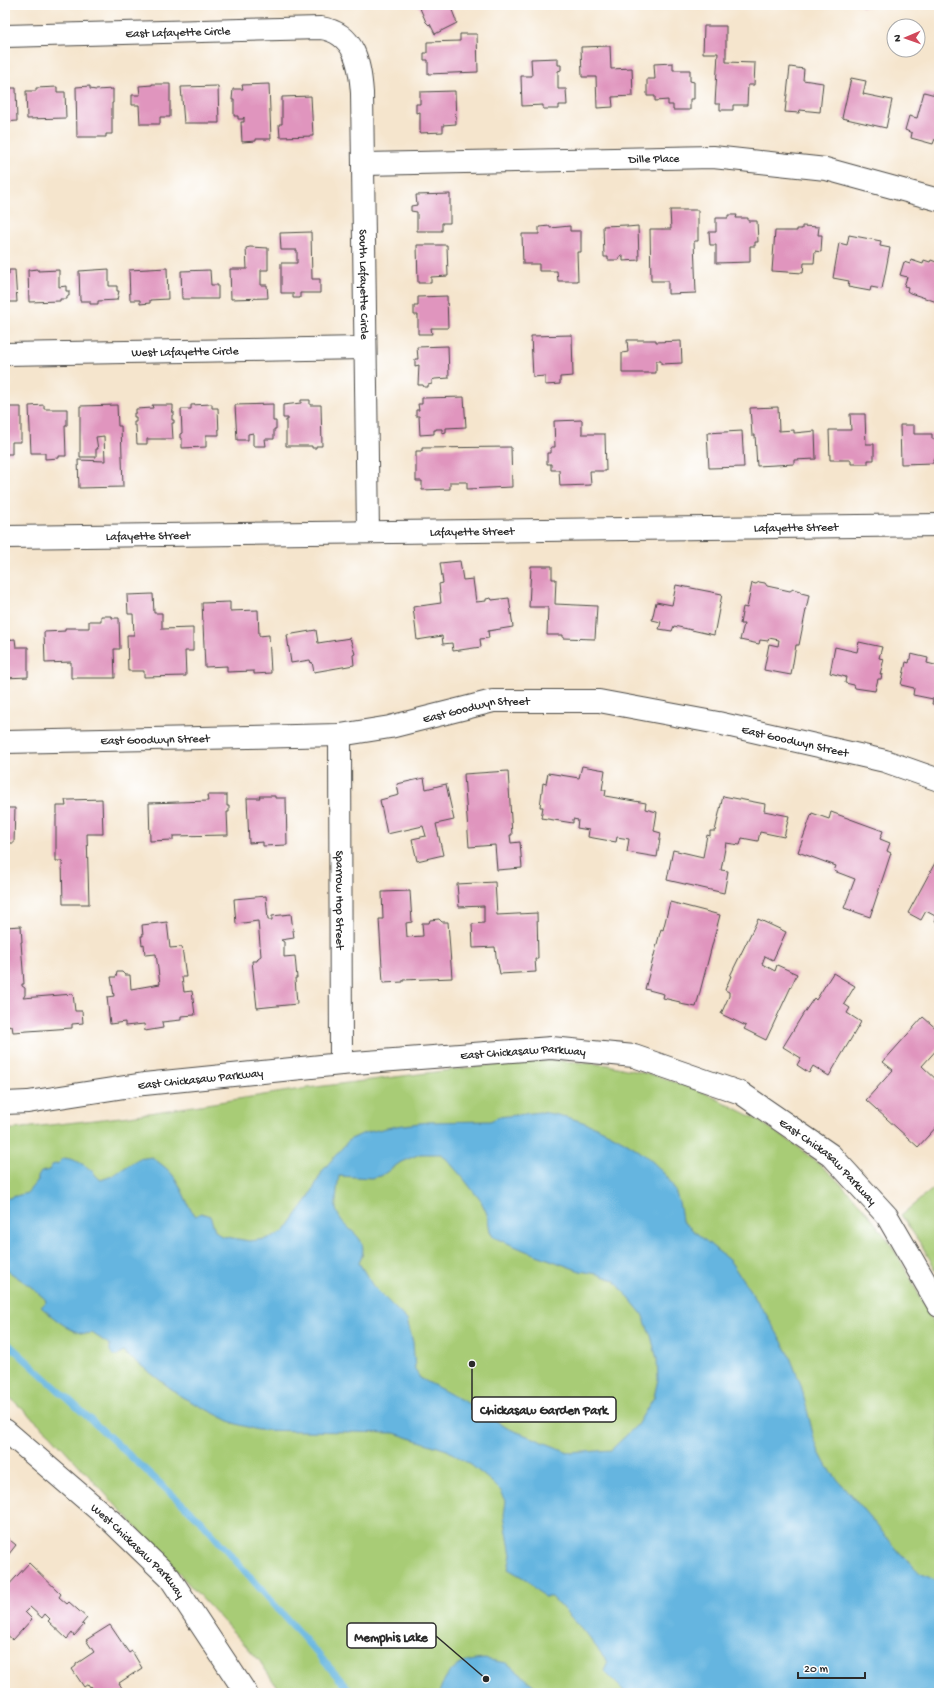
<svg xmlns="http://www.w3.org/2000/svg" width="944" height="1698" font-family="'Gochi Hand',sans-serif">
<style>
.green{fill:#a8cc76;stroke:#6a7c50}
.water{fill:#65b5e0;stroke:#487086;fill-rule:evenodd}
.lines{fill:none;stroke-linecap:round;stroke-linejoin:round}
.stream{stroke:#65b5e0;stroke-width:7}
.building{fill:#e095be}
.minor-casing{stroke:#494743;stroke-width:24}
.minor{stroke:#fff;stroke-width:22}
.labels{text-anchor:middle;stroke-width:3;stroke-linejoin:round;paint-order:stroke}
.street-label{font-size:12px;fill:#2b2b2b;stroke:#fff}
.leader{fill:none;stroke:#2b2b2b;stroke-width:1.5}
.callout-dot{fill:#2b2b2b;stroke:#fff;stroke-width:1.5}
.callout{fill:#fff;stroke:#2b2b2b;stroke-width:1.5}
.callout-label{font-size:13px;text-anchor:middle;font-weight:bold;fill:#2b2b2b}
</style>
<rect width="100%" height="100%" fill="#fff"/>
<filter id="ink" filterUnits="userSpaceOnUse"><feTurbulence type="fractalNoise" baseFrequency=".025" numOctaves="2"/><feDisplacementMap in="SourceGraphic" scale="8" xChannelSelector="R" yChannelSelector="G"/><feConvolveMatrix kernelMatrix="1 2 1 2 8 2 1 2 1" color-interpolation-filters="sRGB"/></filter>
<filter id="wash" filterUnits="userSpaceOnUse"><feTurbulence type="fractalNoise" baseFrequency=".012" numOctaves="4" result="noise"/><feDisplacementMap in="SourceGraphic" scale="16" xChannelSelector="R" yChannelSelector="G"/><feGaussianBlur stdDeviation="0.9" result="paint"/><feColorMatrix in="noise" values="0 0 0 0 0 0 0 0 0 0 0 0 0 0 0 0 0 1.4 0 .05"/><feComposite in="paint" operator="in"/></filter>
<g filter="url(#wash)">
<rect width="100%" height="100%" fill="#f5e5cd"/>
<path class="green" d="M552,1060L608,1065L657,1076L703,1092L753,1117L794,1144L832,1175L862,1206L888,1240L911,1279L939,1335V1693H281L259,1660L50,1434L5,1393V1130L130,1116L308,1088L482,1066Z
M939,1184V1275L922,1246L901,1215Z"/>
<path class="water" d="M540,1112C583,1117 638,1141 666,1176C676,1187 681,1207 682,1221L730,1261L766,1314L788,1352L801,1385L814,1438L819,1452L827,1467L901,1554L920,1573L939,1582V1693H632L624,1691L604,1671L608,1662L583,1630L552,1597H544L527,1580L508,1569L511,1555L504,1515L506,1501L501,1491L493,1483L471,1465L447,1450L394,1433L258,1430L233,1423L182,1397L123,1352L118,1356H114L110,1351V1345L92,1333C75,1338 53,1317 41,1307L46,1302L45,1299L30,1286L5,1269V1199L27,1193L38,1180V1177L41,1172L49,1170L52,1165L59,1163L64,1158C75,1159 86,1165 94,1173C96,1176 98,1178 101,1180L112,1176L138,1159L152,1157C159,1163 169,1169 174,1177C181,1185 190,1212 195,1216L201,1213L210,1216L215,1230L221,1236L249,1241L266,1239L284,1232L308,1199L323,1170L349,1140L364,1133L396,1126L428,1122L490,1121L499,1117ZM420,1154H442L463,1178L481,1201L487,1214L490,1231L493,1237L526,1251L580,1271L597,1274L614,1280L642,1314L651,1336L657,1359L658,1379L654,1397L637,1425L611,1450L571,1453L507,1428L477,1408L420,1378L415,1370L413,1342L407,1320L373,1286L359,1263C374,1234 342,1233 336,1209C335,1205 338,1181 339,1176L371,1178L381,1176L401,1162Z
M484,1659L507,1663L543,1693H439C447,1668 459,1661 484,1659Z"/>
<g class="lines">
<path class="stream" d="M5,1341L200,1520L352,1693"/>
</g>
<g id="blocks">
<path class="building" d="M417,5H450L457,23L435,34L430,24L429,25L426,22L419,6L418,7Z
M861,5H875V6L861,7Z
M704,26H726V62L755,63L754,85H748L747,105H733V110H720V104H715L718,53H703Z
M460,34H477L478,72L428,74V60H424V53H427V42L460,41Z
M610,46L611,69L632,68L633,96L612,97L613,107L597,108L596,77H582L581,47Z
M558,58V65H561V70L558,71V89H566L567,105H559V109H543V105L522,106L521,76H532L531,59Z
M673,63V70H690V81L694,82V99H690V110H673V105H668V100L655,101V96H647V79H655L654,64Z
M790,67L804,69L803,80L823,83L820,112L800,110L799,113L785,112Z
M851,78L866,81L863,94L892,100L886,128L842,118Z
M152,84H170V117H160V124H140L139,105H132V95H140L139,86L152,85Z
M269,84L271,139H256V141L242,142L241,122H244V117L243,119H238V116H234V100H232L233,89H243L242,85Z
M90,86V89L96,90L113,89V103H112V134H106V137H77L76,87Z
M218,86L219,123H184L181,87Z
M57,87V92H65L66,118L27,119L26,91H36V88Z
M5,88H16L17,121L5,122Z
M455,91L456,124L443,125V132L420,133V112L416,113V104H420V92Z
M924,92L939,96V141L935,139L933,144L911,138L912,133L905,130L909,116L917,118Z
M311,96L313,136L280,137L279,124H282V97Z
M450,194V223H442V231H417V212L411,211V206L417,205L416,195Z
M670,210H698V241H694L696,293L668,294V281H651L650,229H671Z
M728,215H737L736,218H748V221H757L758,242H755V246H750V262L716,263V245H710L709,232H716V218H728Z
M627,225V227L638,226L639,260L623,261V256L619,257V260H608V257H604L603,226Z
M550,226V228L570,226V231H581V252H577L578,281H558L557,271H539V264H523L522,234H539V227Z
M802,226L819,227L818,235H822L821,252L815,251L814,263H804L803,273L772,271L775,231H797V229H802Z
M311,232L312,279H320V293H300V298H293V293H281V263H297V250H281L280,233Z
M849,235L881,241L880,246L890,248L882,289L871,287L870,291L848,287L849,281L833,278L839,243L847,245Z
M417,245H447L448,276L431,277V283H418Z
M250,247L268,248V270H261V285H267L268,298L231,299L230,269H247L246,248Z
M911,260L923,264L924,260L930,262L931,260L939,263V294L937,302L910,293L907,291L908,287L904,286L907,277L900,275L904,262L910,264Z
M167,268L168,299L150,300V303L140,304V300H130L129,270Z
M38,269V271L59,270V287L66,286V291H69V296H67V299H60V301L29,302L28,270Z
M109,269V286H117V291H119L117,300L98,301V304H90V301H80L79,271Z
M9,270H15L17,302H5V274H9Z
M210,270L211,285H218V299H182L181,271Z
M447,296L448,328H431L432,334H418V315H414V306H418V297Z
M572,335L573,376L560,377V384L545,385V376L533,377L531,336Z
M627,340H656V342L681,341L682,363L661,364V361H656V373H622V353L628,352Z
M448,346L449,378L435,379L432,380V384L428,385V387H424L423,385H418L419,365L415,366V359H418L417,347Z
M464,397L466,427L446,428V432L442,433V429H436V430H434V434L420,435L419,416H416V410H419L418,404H422V398Z
M301,400H310V405H321L322,446H316V448H312V446H286V420H288V418H283V405L301,403Z
M212,404V408H218L219,435H206V447L182,448V438H180V434L182,433L181,409H191V405Z
M273,404V421H276V429H274V439H265L266,446H253V433L248,434V440H237L235,405Z
M44,405V409H67V425H65L66,456H59V458L45,459V453H31L29,406Z
M117,405L118,426H121L123,487L79,488L78,460L105,461L104,436L96,437L98,449H96V457H80V406Z
M152,405H173V410L172,412H174V415H172V420H174V423H172L173,439H147V444H137L136,426H134V422H136V417H134V413H136V409L153,408Z
M5,406H7V407H21V442H12V454H5Z
M778,407L779,431L794,430V433L815,431L816,459L794,460V464L757,466L755,435H752L750,408Z
M850,414H865L866,444H874V460H868V464H851V460H830L829,430H851Z
M582,420V434H605L606,471H590L591,485L560,486L559,470H551V464H547V453H551V447H555L554,421Z
M900,425H914V434H932V439H939V459H933L934,463L901,464Z
M742,431L744,467L709,468L707,433Z
M511,447L512,487L467,489V482H450V489L422,490V481H416V451H422V448Z
M460,561L463,580L473,579L476,602L486,601V599L491,598L492,600L509,598L513,627L488,631L489,638L480,639L481,647L453,651L452,643L443,644L442,636L417,640L413,607L441,603L439,584L443,583L440,563Z
M531,566H552V579H556L555,604L597,606L595,639L563,638V635H547L548,607H529Z
M759,582L765,583L767,586L790,591L793,589L800,591L801,593L809,595L799,645H796L791,675L764,670L769,644L778,646L779,640L769,638L768,641L760,640L759,644L740,640L744,624H740L743,607L747,608L752,583L756,584Z
M676,585L722,594L714,635L674,626L672,631L659,629L661,622L652,620L656,602L672,605Z
M153,594L154,613H162V629L193,628V651H185L186,676L144,677V671H128L127,635H134L133,614H128L127,595Z
M230,602V611L258,610L259,636L269,635L271,673L254,674V671L227,672V666L205,667L202,603Z
M101,616H112V618H119L120,649H114L115,678H71V662L45,663L44,632L65,631V628H89V621H101Z
M316,630L318,643L350,638L355,654L353,655L354,665L314,672L312,662L311,663L310,660L291,663L287,635Z
M15,639L16,647H28V677L5,678V640Z
M859,642L882,647L879,658L884,659L880,674H882L881,679H878L875,691L855,688L854,685L845,683L846,677L830,673L835,647L857,652Z
M911,654L928,658L927,663L939,666V705L932,704L933,699L913,695L914,688L901,685L906,662L909,663Z
M582,766L605,770L602,790H606L605,796L646,803L645,809L657,812L654,831L661,833L657,857L627,852L629,839L617,837L616,842L588,837L589,830L577,828L578,820L573,819V823L541,818L543,807H540L543,783L546,784L548,773L579,778Z
M508,771L512,835H510L511,843L520,842L522,868L497,870L495,845L469,847L464,774Z
M424,778L426,789L446,784L454,820L436,824L443,855L417,861L412,839L426,836L423,826L387,834L380,800L399,795L397,784Z
M207,795H227V806H229V812H227L228,835L173,836V840L150,841L149,803L208,801Z
M259,796H275V798H286L287,845L263,846V842L249,843L247,798H260Z
M723,796L765,804L764,811L789,816L784,837L760,832L758,841L742,838L740,845L726,843L721,870L728,871L724,893L667,880L673,850L703,857L707,835L710,836V831H715Z
M102,799L103,834H87L89,904H63L62,861H56V815H57V806H66L65,800H69Z
M5,808H15L14,843H5Z
M831,812L883,831L880,839L890,843L887,851L891,853L870,917L844,908L855,879L834,871L836,866L798,852L812,813L829,819Z
M936,861L939,862V923L935,921L937,917L926,911L921,920L908,913Z
M495,882L497,915L537,913L538,959H535L536,972L500,974L498,964H497L495,947L473,948L472,924L484,923V906L459,907L457,884Z
M410,891L412,922L406,923L407,937L423,936L422,923H429L430,920L439,919L442,922H448L452,978L403,980V982L383,983L379,919H383L382,892Z
M266,896L268,920H272V916L291,914L294,938L281,940L284,942V957L295,956L297,978H295L297,1004L257,1008L252,961H257L258,958L261,956L258,921L236,924L234,899Z
M670,902L720,915L696,1007L680,1004V1002L663,998L664,994L645,989L661,929L663,930Z
M758,919L786,932L773,960L765,956L762,964L775,971L777,965L797,974L766,1040L744,1029L746,1026L721,1014L729,996V992L725,990L731,976H730Z
M167,922L170,948L182,947L186,977H182L184,992L192,991L195,1015L181,1016V1020L162,1022L163,1028L145,1031L144,1024L125,1026V1022L110,1024L107,997L114,996L111,977H116L117,972H122L125,975H130L131,989L160,984L156,954L145,955L144,944L142,945L141,936H143L142,925Z
M21,926L22,942H21L24,984H22V986L25,988V995L23,998L73,994L75,1011H82L83,1023L72,1024V1028L13,1032L12,1026L5,1027V927Z
M833,973L855,986L844,1004L850,1008L847,1013L861,1022L829,1076L813,1066L809,1073L797,1065L801,1058L783,1047L803,1014L814,998L816,1000Z
M923,1017L939,1031V1047L922,1066L939,1082V1124L918,1147L866,1100L893,1070L883,1062Z
M5,1536L16,1545L5,1559Z
M29,1563L61,1594L59,1597L67,1604L69,1602L87,1618L82,1624L84,1625L74,1636L72,1633L67,1639L48,1621L50,1619L45,1614L42,1618L30,1607L25,1612L32,1619L13,1640L5,1633V1589Z
M110,1625L129,1653L132,1651L142,1668L119,1683L125,1693H90L94,1690L91,1686L90,1687L88,1684L84,1687L72,1669L76,1666V1664L94,1652L86,1640Z"/>
</g>
</g>
<g filter="url(#ink)">
<use href="#blocks" fill-opacity="0" stroke="#494743" stroke-width="1"/>
<g class="lines">
<defs>
<g id="minor">
<path id="s1" d="M5,36L321,28C355,33 360,64 362,93L368,532"/>
<path id="s2" d="M364,164L713,157L826,169L939,200"/>
<path id="s3" d="M5,354L365,348"/>
<path id="s4" d="M5,537L939,525"/>
<path id="s5" d="M340,735L341,1064"/>
<path id="s6" d="M5,742L340,735L390,727L493,701H599L718,723L885,761L939,780"/>
<path id="s7" d="M5,1103L28,1102L144,1084L341,1064L551,1048L634,1056L741,1093L831,1155L887,1216L939,1306"/>
<path id="s8" d="M5,1430L110,1520L170,1578L246,1693"/>
</g>
</defs>
<use href="#minor" class="minor-casing"/>
<use href="#minor" class="minor"/>
</g>
</g>
<g class="labels">
<g class="street-label">
<text dy="4" stroke="none"><textPath href="#s1" startOffset="173">East Lafayette Circle</textPath></text>
<text dy="4" stroke="none"><textPath href="#s2" startOffset="290">Dille Place</textPath></text>
<text dy="4" stroke="none"><textPath href="#s1" startOffset="592">South Lafayette Circle</textPath></text>
<text dy="4" stroke="none"><textPath href="#s3" startOffset="180">West Lafayette Circle</textPath></text>
<text dy="4" stroke="none"><textPath href="#s4" startOffset="791">Lafayette Street</textPath></text>
<text dy="4" stroke="none"><textPath href="#s4" startOffset="467">Lafayette Street</textPath></text>
<text dy="4" stroke="none"><textPath href="#s4" startOffset="143">Lafayette Street</textPath></text>
<text dy="4" stroke="none"><textPath href="#s6" startOffset="474">East Goodwyn Street</textPath></text>
<text dy="4" stroke="none"><textPath href="#s6" startOffset="150">East Goodwyn Street</textPath></text>
<text dy="4" stroke="none"><textPath href="#s6" startOffset="798">East Goodwyn Street</textPath></text>
<text dy="4" stroke="none"><textPath href="#s5" startOffset="165">Sparrow Hop Street</textPath></text>
<text dy="4" stroke="none"><textPath href="#s7" startOffset="521">East Chickasaw Parkway</textPath></text>
<text dy="4" stroke="none"><textPath href="#s7" startOffset="197">East Chickasaw Parkway</textPath></text>
<text dy="4" stroke="none"><textPath href="#s7" startOffset="857">East Chickasaw Parkway</textPath></text>
<text dy="4" stroke="none"><textPath href="#s8" startOffset="180">West Chickasaw Parkway</textPath></text>
</g>
</g>
<path class="leader" d="M472 1364L472 1410M486 1679L436 1636"/>
<g class="callout-dot">
<circle cx="472" cy="1364" r="4"/>
<circle cx="486" cy="1679" r="4"/>
</g>
<g class="callout">
<rect x="472" y="1397" width="144" height="25" rx="4"/>
<rect x="347" y="1623" width="89" height="25" rx="4"/>
</g>
<g class="callout-label">
<text x="544" y="1414">Chickasaw Garden Park</text>
<text x="391" y="1641">Memphis Lake</text>
</g>
<rect width="944" height="1698" fill="none" stroke="#fff" stroke-width="20"/>
<g transform="translate(906 38) rotate(268)"><circle r="19" fill="#ffffff" stroke="#aaaaaa"/>
<path d="M0-3L7 15L0 10L-7 15Z" fill="#d1495b"/>
<text y="-6" font-size="11" font-weight="bold" text-anchor="middle" fill="#2b2b2b">N</text>
</g>
<path d="M798 1672v6h67v-6" fill="none" stroke="#2b2b2b" stroke-width="2"/>
<text x="804" y="1672" font-size="12" fill="#2b2b2b" stroke="#ffffff" stroke-width="3" paint-order="stroke">20 m</text>
</svg>
